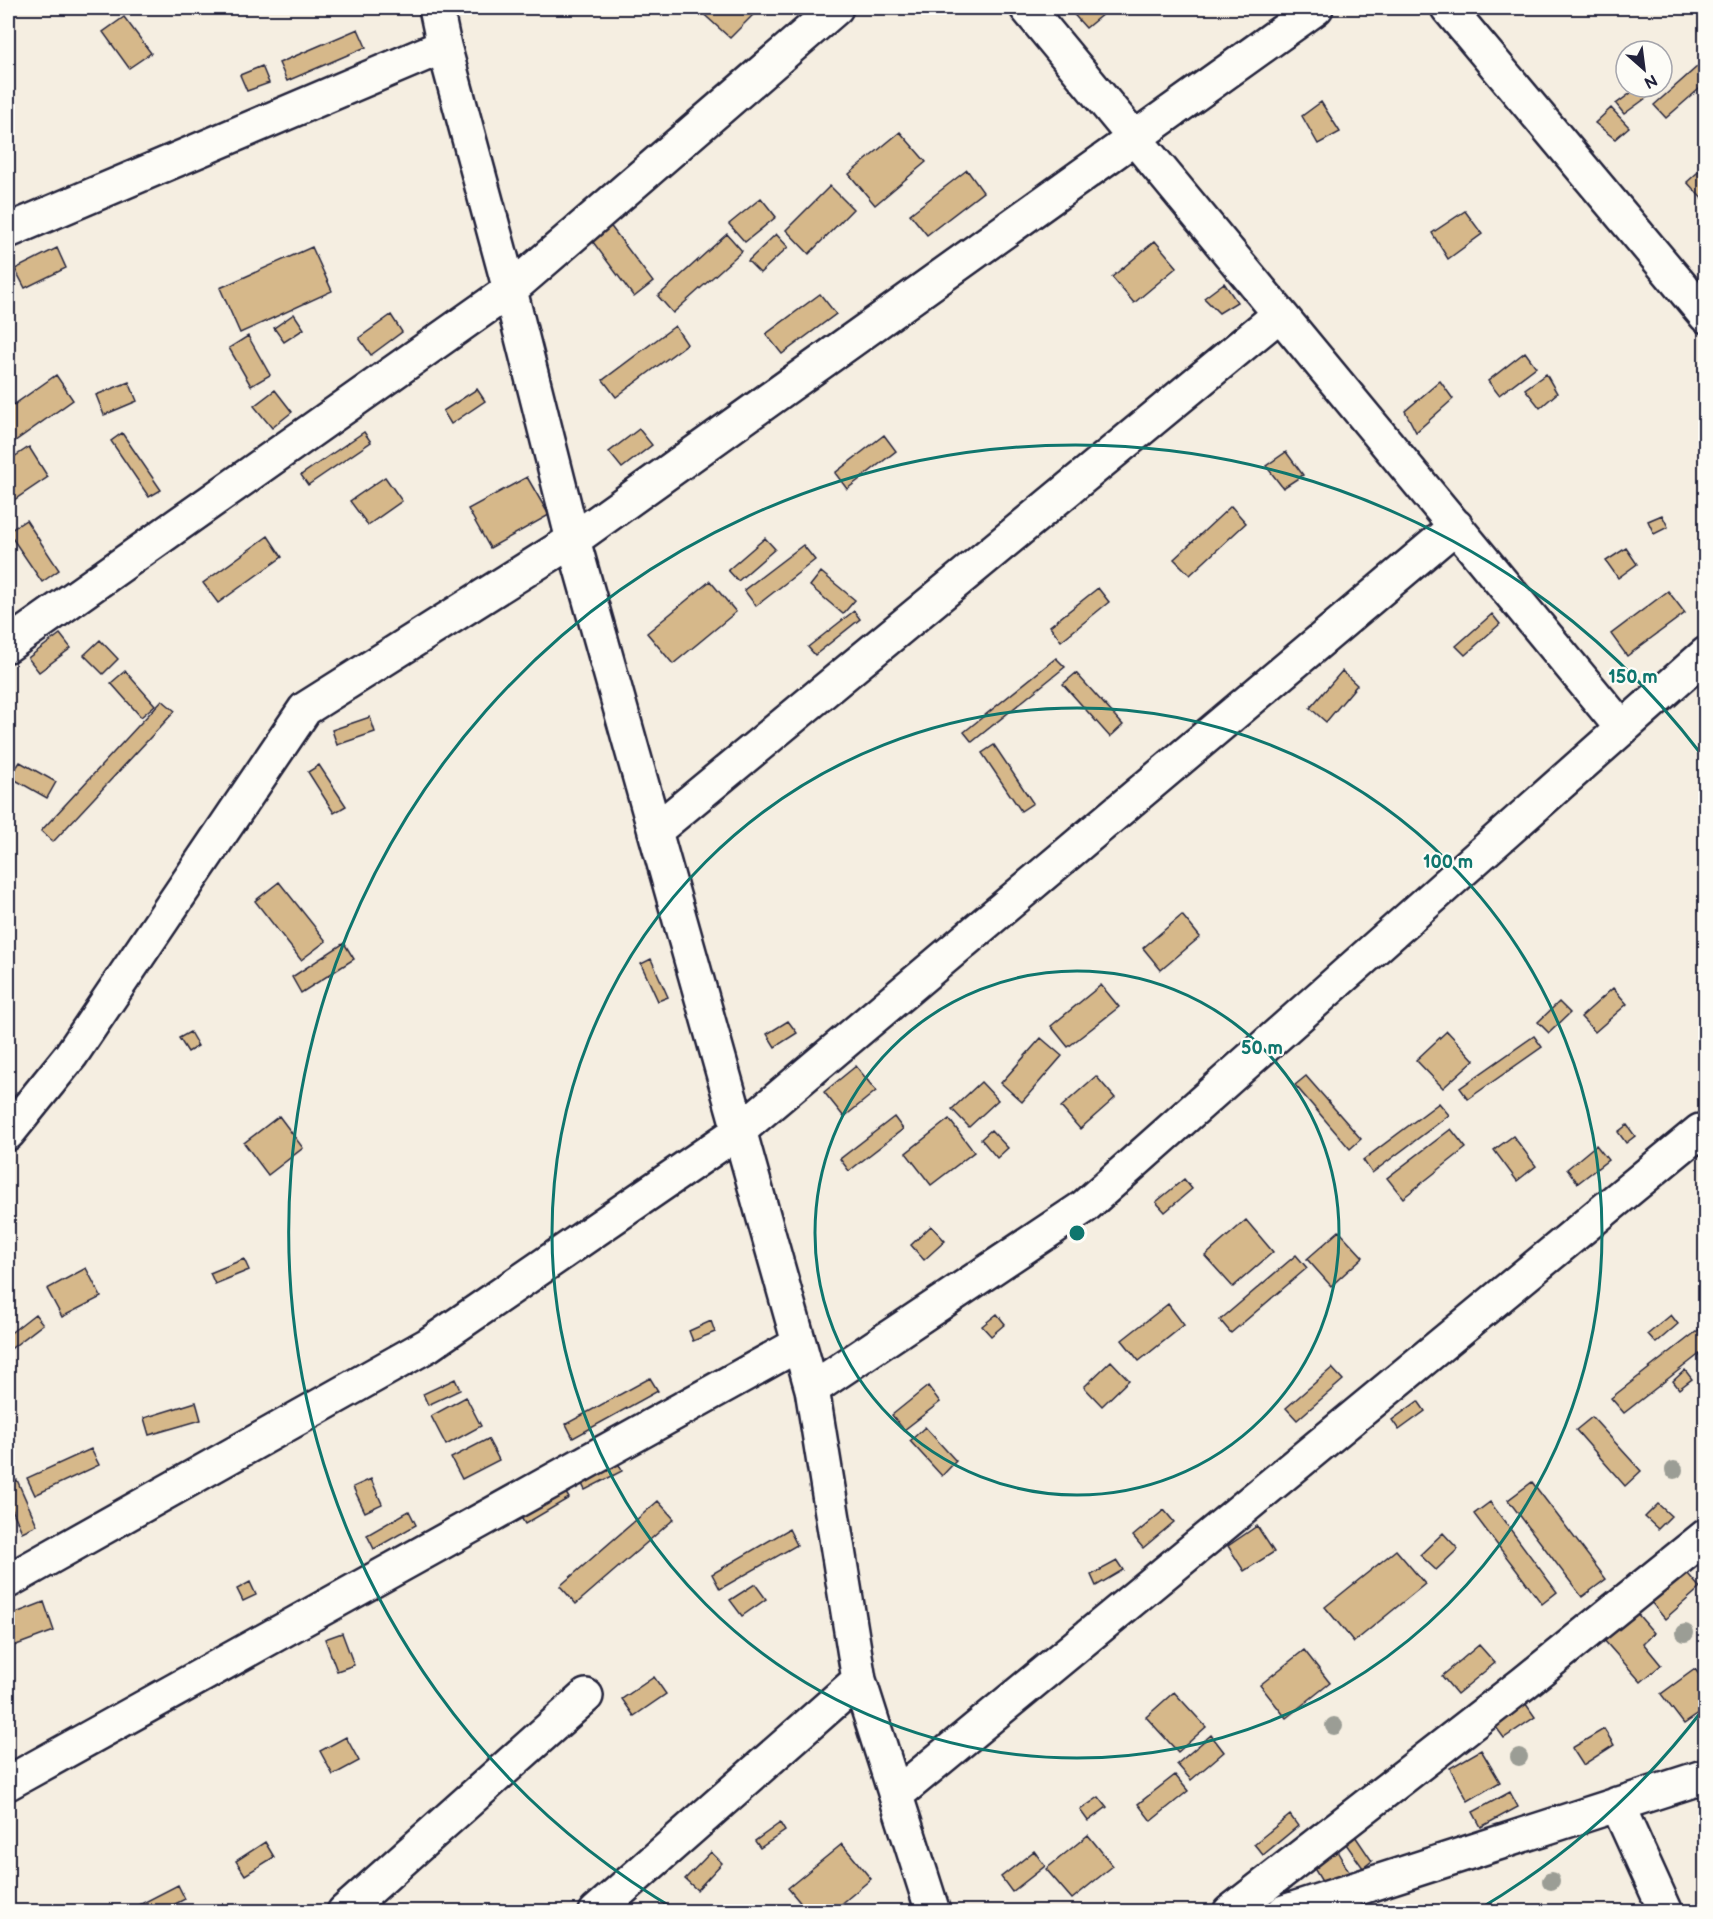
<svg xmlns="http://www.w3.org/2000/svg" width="1713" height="1919" font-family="'Balsamiq Sans',sans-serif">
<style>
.building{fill:#d6b88a;stroke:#22223b;stroke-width:1.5}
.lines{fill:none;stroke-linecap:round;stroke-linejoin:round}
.minor-casing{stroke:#22223b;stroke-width:38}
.minor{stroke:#fdfcf7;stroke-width:33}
.tree{fill:#9b9d95}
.ring{fill:none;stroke:#0f766e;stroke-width:3}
.centre{fill:#0f766e;stroke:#fdfcf7;stroke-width:3}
.ring-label{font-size:18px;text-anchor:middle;font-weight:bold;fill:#0f766e;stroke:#fdfcf7;stroke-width:4.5;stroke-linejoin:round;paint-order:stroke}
</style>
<rect width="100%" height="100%" fill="#f5eee1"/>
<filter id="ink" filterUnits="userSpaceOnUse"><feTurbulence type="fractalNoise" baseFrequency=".0167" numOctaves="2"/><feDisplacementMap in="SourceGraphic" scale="12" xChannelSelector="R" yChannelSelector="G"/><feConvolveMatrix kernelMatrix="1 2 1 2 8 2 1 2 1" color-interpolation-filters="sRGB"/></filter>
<g filter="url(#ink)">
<path class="building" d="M697,8H741L753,15L730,38Z
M1068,8H1110L1086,28Z
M124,17L151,53L129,68L103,32Z
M358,29L366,47L287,81L279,63Z
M1706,59V83L1666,118L1654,105Z
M262,66L269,83L247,91L240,75Z
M1639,87L1660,88L1624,114L1616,104Z
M1321,102L1340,132L1318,144L1302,116Z
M1611,108L1629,127L1615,139L1595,123Z
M900,132L926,162L875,205L849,174Z
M1706,165V202H1705L1687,182Z
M967,170L983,192L927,235L910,214Z
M830,186L853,209L809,254L786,230Z
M761,198L776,217L745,242L729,224Z
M1465,211L1482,234L1448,259L1432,233Z
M606,220L653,282L634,297L587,234Z
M727,234L742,251L673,313L658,296Z
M776,234L788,247L760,273L748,261Z
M1155,241L1177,267L1134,303L1112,277Z
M312,247L332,291L240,333L220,288Z
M57,248L66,268L25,288L15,269Z
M1224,283L1237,302L1219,313L1204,298Z
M820,294L836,314L782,354L766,334Z
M294,314L304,329L284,342L274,328Z
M391,315L402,332L371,355L359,338Z
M675,326L687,344L616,397L603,380Z
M248,336L270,375L251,386L229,348Z
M1525,352L1536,367L1499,395L1488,381Z
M1546,374L1557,393L1540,408L1525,389Z
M56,375L73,400L8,446V409Z
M1440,381L1453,399L1416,432L1405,411Z
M129,382L137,401L104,415L96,395Z
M477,389L485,401L451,424L443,411Z
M275,390L292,412L272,428L254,406Z
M639,429L652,445L622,468L609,452Z
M364,432L371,442L308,485L301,475Z
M122,433L161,490L149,497L111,441Z
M884,435L896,451L847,489L835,473Z
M29,447L48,477L8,504V461Z
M1286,452L1303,475L1283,488L1266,466Z
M385,477L402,501L368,525L350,501Z
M527,477L549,515L490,548L468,509Z
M1231,506L1246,523L1190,575L1174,559Z
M1662,515L1668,527L1654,534L1648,521Z
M26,520L59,570L42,582L8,532Z
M268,536L282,557L218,603L203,583Z
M765,538L775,549L738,581L728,570Z
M803,545L815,560L756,606L744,590Z
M1626,548L1637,564L1618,578L1606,561Z
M821,572L855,600L843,614L810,586Z
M710,581L736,612L673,664L647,633Z
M1098,588L1109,602L1061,641L1050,626Z
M1668,591L1685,613L1627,656L1611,634Z
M854,611L860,619L815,655L808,647Z
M1492,614L1500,624L1465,655L1456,646Z
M60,634L71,648L39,672L28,658Z
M100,640L118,659L103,674L84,655Z
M1056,658L1065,667L972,742L964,732Z
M125,671L155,705L141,717L111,683Z
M1342,671L1357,685L1326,722L1310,708Z
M1076,673L1123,725L1110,737L1063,684Z
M162,700L175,711L53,842L41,831Z
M370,717L375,732L337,745L332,730Z
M994,745L1033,803L1021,811L982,753Z
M20,762L56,782L47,798L10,777Z
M319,765L346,806L334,813L308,772Z
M279,882L326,941L301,960L255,901Z
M1182,915L1200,937L1161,970L1143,948Z
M344,943L354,959L301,993L292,977Z
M651,959L668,997L658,1001L641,964Z
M1101,985L1119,1007L1068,1047L1051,1026Z
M1613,988L1627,1004L1595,1032L1581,1017Z
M1559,1002L1570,1013L1549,1033L1538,1022Z
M788,1021L797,1033L775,1047L767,1034Z
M1447,1031L1474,1060L1443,1088L1416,1060Z
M190,1032L198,1046L188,1052L179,1038Z
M1534,1036L1542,1047L1468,1099L1460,1088Z
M1041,1038L1062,1056L1022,1102L1001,1083Z
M856,1066L876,1091L844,1117L824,1092Z
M1096,1076L1115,1098L1080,1129L1061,1107Z
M1306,1076L1361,1139L1350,1149L1295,1085Z
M981,1082L998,1100L969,1127L952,1109Z
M1439,1103L1449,1115L1372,1173L1363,1160Z
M279,1116L303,1148L268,1175L244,1143Z
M894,1117L903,1129L849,1171L840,1159Z
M949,1119L974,1152L931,1185L906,1153Z
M1627,1125L1635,1136L1626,1143L1618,1132Z
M1451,1129L1466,1148L1403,1198L1387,1178Z
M991,1130L1008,1148L997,1158L981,1139Z
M1513,1136L1536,1166L1517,1181L1494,1150Z
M1596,1145L1608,1160L1578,1183L1567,1169Z
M1184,1179L1192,1189L1165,1212L1156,1202Z
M1246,1220L1273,1252L1233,1287L1205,1256Z
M931,1226L945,1241L924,1260L911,1245Z
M1339,1231L1363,1257L1331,1286L1307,1259Z
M1296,1255L1307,1268L1231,1333L1220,1320Z
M244,1259L249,1270L215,1284L210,1273Z
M86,1268L101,1297L62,1317L47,1289Z
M1168,1304L1184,1325L1139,1361L1122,1340Z
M35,1314L43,1324L8,1351V1335Z
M997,1314L1005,1324L991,1336L982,1326Z
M1671,1315L1678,1324L1656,1343L1648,1334Z
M711,1321L715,1332L693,1341L689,1331Z
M1706,1324V1349L1624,1413L1611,1398Z
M1111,1361L1129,1380L1102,1406L1084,1387Z
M1332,1368L1343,1380L1297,1420L1286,1408Z
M1685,1370L1692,1379L1679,1389L1673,1381Z
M650,1378L658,1391L573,1438L566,1424Z
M455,1379L460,1390L428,1405L423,1394Z
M928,1386L940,1402L904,1430L892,1415Z
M466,1397L481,1426L446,1445L431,1416Z
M1418,1401L1425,1411L1399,1430L1392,1420Z
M196,1402L201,1420L149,1435L144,1418Z
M1592,1417L1641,1471L1625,1486L1576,1430Z
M925,1427L956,1461L942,1476L910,1441Z
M488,1439L499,1460L462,1479L451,1458Z
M91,1449L99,1465L35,1495L27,1478Z
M615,1457L622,1471L585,1490L578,1476Z
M371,1479L382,1504L365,1512L353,1487Z
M17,1480L37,1525L22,1532L8,1500V1484Z
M1532,1482L1606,1579L1582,1597L1508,1500Z
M561,1485L569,1498L525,1524L517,1511Z
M658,1501L674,1519L576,1604L560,1586Z
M1490,1502L1557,1592L1542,1604L1474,1514Z
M1658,1504L1671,1516L1658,1529L1645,1517Z
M1164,1510L1174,1522L1143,1548L1133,1536Z
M409,1511L416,1525L374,1549L367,1535Z
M1257,1526L1274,1552L1244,1571L1228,1546Z
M789,1529L797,1545L720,1589L712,1574Z
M1443,1533L1458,1549L1436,1570L1420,1555Z
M1396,1550L1425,1584L1354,1642L1325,1607Z
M1117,1561L1123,1570L1096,1586L1091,1575Z
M1682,1567L1700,1588L1665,1619L1647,1597Z
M250,1582L256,1595L243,1601L237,1589Z
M755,1584L766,1599L742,1616L730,1600Z
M44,1602L54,1631L11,1647L8,1636V1616Z
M1635,1611L1654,1633L1643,1643L1661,1665L1641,1682L1603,1639Z
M342,1633L354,1665L337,1671L325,1639Z
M1479,1645L1495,1663L1457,1694L1442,1676Z
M1304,1650L1330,1683L1286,1718L1260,1685Z
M1695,1669L1706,1684V1709L1684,1724L1661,1694Z
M654,1677L666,1694L634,1716L622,1699Z
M1174,1692L1206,1727L1178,1752L1146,1717Z
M1521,1697L1535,1717L1504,1738L1490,1719Z
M1604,1729L1614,1745L1583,1765L1572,1748Z
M1211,1735L1224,1752L1191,1780L1177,1764Z
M346,1737L359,1761L333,1775L320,1751Z
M1481,1750L1500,1782L1468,1801L1450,1768Z
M1175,1775L1188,1791L1151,1821L1138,1804Z
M1510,1792L1518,1807L1481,1827L1473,1812Z
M1099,1797L1107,1807L1088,1821L1080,1810Z
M1290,1815L1298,1826L1263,1855L1254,1844Z
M780,1823L785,1831L760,1848L755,1841Z
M1351,1830L1372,1861L1363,1868L1341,1837Z
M1088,1835L1113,1866L1072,1899L1046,1869Z
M265,1842L274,1857L245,1875L236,1861Z
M842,1844L871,1879L832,1912H808L788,1888Z
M1034,1851L1045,1866L1012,1892L1001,1877Z
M1337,1851L1352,1877L1327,1890L1312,1865Z
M711,1852L722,1863L697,1890L685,1879Z
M178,1885L185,1899L160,1912H142L139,1905Z"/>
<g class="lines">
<defs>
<path id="minor" d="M436,8L444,46
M1027,8L1622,728
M1448,8L1706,316
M8,231L444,46L510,290L573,540L812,1389L859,1680L933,1912
M8,645L510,290L836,8
M655,831L1280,314
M8,1133L71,1055L305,709L573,540L1316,8
M812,1389L1084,1207L1706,654
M8,1581L428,1345L739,1131L1456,526
M8,1783L799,1344
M896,1795L1700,1131L1706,1138
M1617,1804L1666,1912
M344,1912L586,1696
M596,1912L859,1680
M1230,1912L1524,1683L1706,1536
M1284,1912L1706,1776"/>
</defs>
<use href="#minor" class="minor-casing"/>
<use href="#minor" class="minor"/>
</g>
<g class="tree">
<circle cx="1674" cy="1470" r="9"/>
<circle cx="1685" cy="1633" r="9"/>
<circle cx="1334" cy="1726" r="9"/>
<circle cx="1519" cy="1757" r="9"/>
<circle cx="1551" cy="1881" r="9"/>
</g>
</g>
<g class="ring">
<circle cx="1077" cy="1233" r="262"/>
<circle cx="1077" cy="1233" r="525"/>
<path d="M1701 1712A787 787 0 0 1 1476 1911M678 1911A787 787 0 1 1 1701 754"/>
</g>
<circle cx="1077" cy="1233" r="9" class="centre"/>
<g class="ring-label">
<text x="1633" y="683">150 m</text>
<text x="1448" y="868">100 m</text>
<text x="1262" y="1054">50 m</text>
</g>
<rect width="1713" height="1919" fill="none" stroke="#fdfcf7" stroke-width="30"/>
<rect x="15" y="15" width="1683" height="1889" fill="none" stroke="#22223b" stroke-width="2" filter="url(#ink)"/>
<g transform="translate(1644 69) rotate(152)"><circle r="28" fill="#fdfcf7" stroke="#a5a5ac" stroke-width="1.5"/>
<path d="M0-4.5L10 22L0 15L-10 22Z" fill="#22223b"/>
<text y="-9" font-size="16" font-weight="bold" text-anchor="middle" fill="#22223b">N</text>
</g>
</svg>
